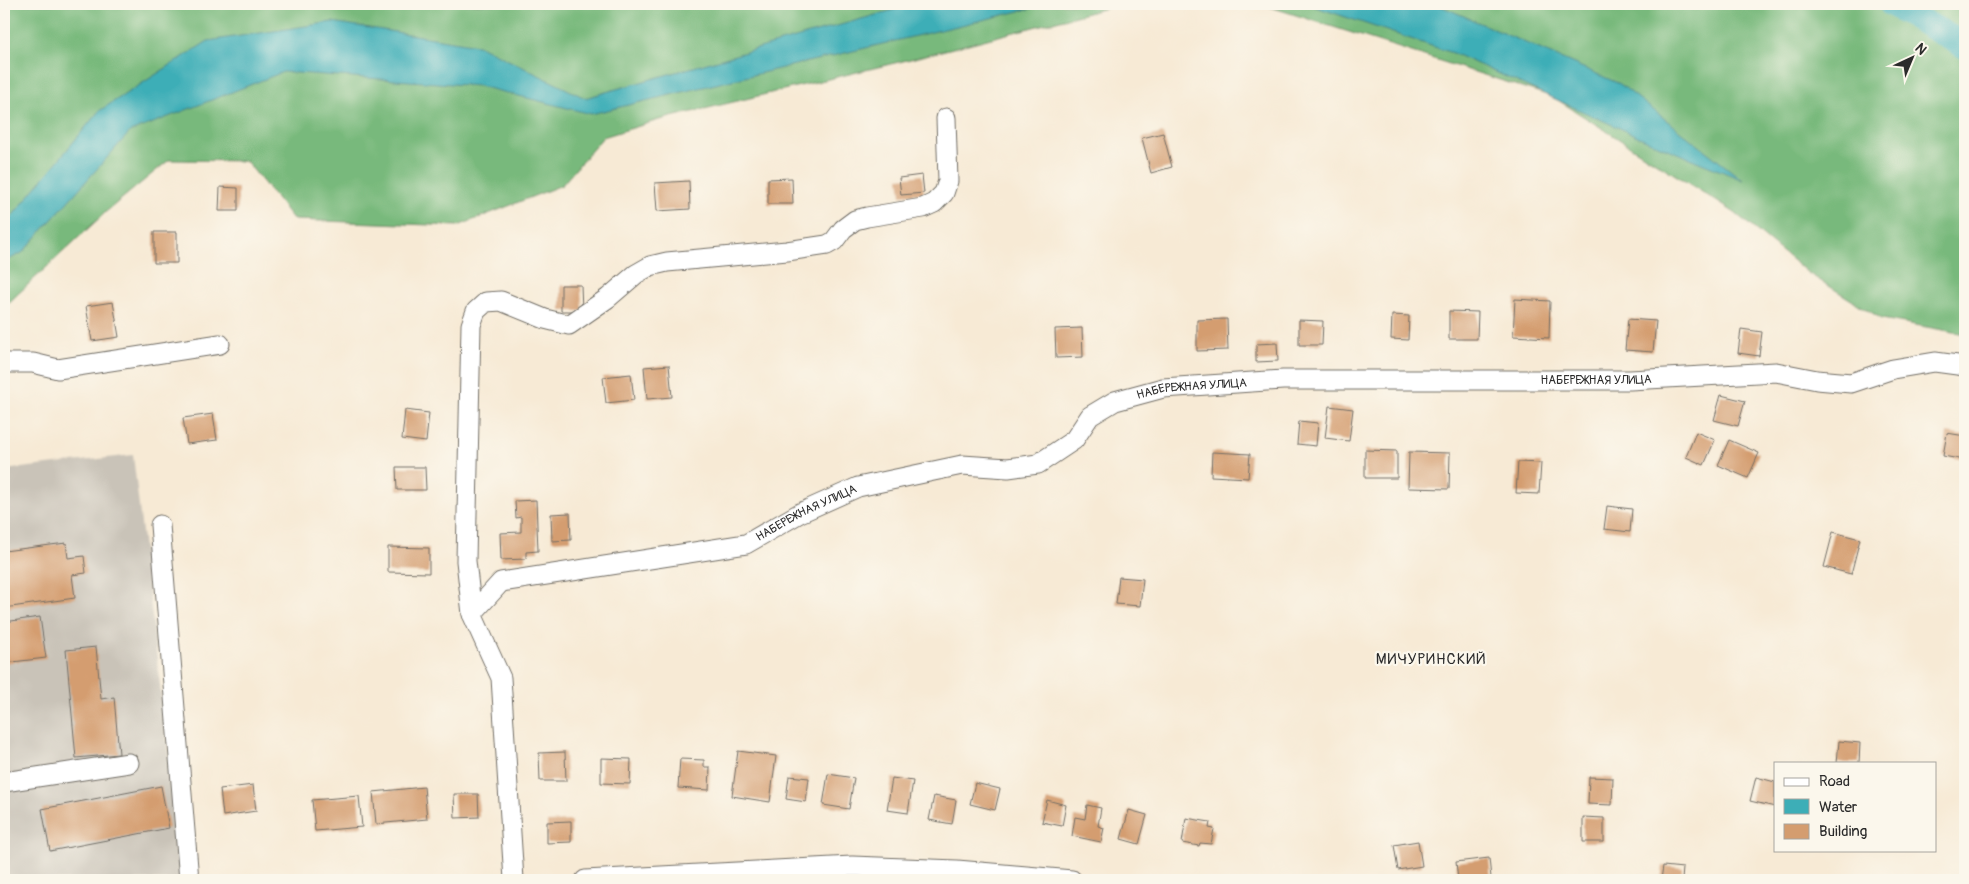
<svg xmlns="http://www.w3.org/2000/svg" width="1969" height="884" font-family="Pangolin,sans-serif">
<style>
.industrial{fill:#c9c3b8}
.forest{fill:#78b97b;stroke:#527253}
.water{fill:#3daeb7;stroke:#346c71}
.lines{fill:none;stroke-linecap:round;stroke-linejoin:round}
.river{stroke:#3daeb7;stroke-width:26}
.building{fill:#d49d6f}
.minor-casing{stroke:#726e66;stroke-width:21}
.minor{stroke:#fff;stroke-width:19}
.labels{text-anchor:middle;stroke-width:4.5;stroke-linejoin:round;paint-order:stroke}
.street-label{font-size:12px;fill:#2b2b2b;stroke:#fbf7ec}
.quarter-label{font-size:15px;letter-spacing:1px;fill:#2b2b2b;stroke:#fbf7ec}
</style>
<rect width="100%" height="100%" fill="#fbf7ec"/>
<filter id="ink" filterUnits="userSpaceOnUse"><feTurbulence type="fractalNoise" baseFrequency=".02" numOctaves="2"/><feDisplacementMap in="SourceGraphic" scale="10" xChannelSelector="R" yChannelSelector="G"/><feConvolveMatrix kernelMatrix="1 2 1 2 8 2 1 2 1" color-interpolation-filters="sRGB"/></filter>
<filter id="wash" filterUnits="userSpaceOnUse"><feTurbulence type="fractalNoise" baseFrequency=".0096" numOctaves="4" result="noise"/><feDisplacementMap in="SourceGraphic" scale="20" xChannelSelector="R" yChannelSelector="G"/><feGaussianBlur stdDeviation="1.12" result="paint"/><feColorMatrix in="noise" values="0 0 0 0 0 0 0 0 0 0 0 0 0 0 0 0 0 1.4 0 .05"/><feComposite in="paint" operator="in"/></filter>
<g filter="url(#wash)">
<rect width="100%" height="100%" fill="#f7ead5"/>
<path class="industrial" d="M133,455L183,880H4V470Z"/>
<path class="forest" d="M4,4H1122L903,61L659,120L603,137L562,185L458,226L294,220L246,161L169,160L107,211L4,307Z
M1261,4H1965V334L1882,319L1808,273L1735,213L1553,97Z"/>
<path class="water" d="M914,4H1049L591,114L479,86L283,72L130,132L22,253L4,262V226L99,111L208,41L332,22L478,45L585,98Z
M1307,4H1436L1620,84L1743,180L1655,144L1455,54Z"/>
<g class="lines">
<path class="river" d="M1892,4L1965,46"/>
</g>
<g id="blocks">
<path class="building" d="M1163,133L1172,167L1151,173L1142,138Z
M922,175L924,193L901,195L899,178Z
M792,178L793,204H768V179Z
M689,181L690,209L657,211L655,183Z
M220,187L238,188V211H219Z
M154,232H177V263H154Z
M561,285H581L582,311H561Z
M1515,299L1550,301L1549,338L1513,336Z
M113,302L119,337L92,341L86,306Z
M1449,311L1478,312L1477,339H1449Z
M1392,315L1409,316L1408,340L1391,339Z
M1227,319L1228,350L1197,351V320Z
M1628,319L1656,321L1653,352L1625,350Z
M1299,320L1323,321L1322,345H1299Z
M1082,328L1083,357L1056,358L1055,329Z
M1741,329L1762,332L1759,356L1738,353Z
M1277,343L1278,361L1256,362V344Z
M669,365L672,397L647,399L644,367Z
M631,374L634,400L606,403L603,377Z
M1721,395L1745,401L1738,426L1714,420Z
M1329,406L1353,409L1349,441L1325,438Z
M405,410L429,413L426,442L402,439Z
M213,414L217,440L187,444L183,418Z
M1299,421L1318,423L1316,446L1297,444Z
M1696,432L1715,440L1704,465L1686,457Z
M1947,433L1965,436V460L1943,456Z
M1729,440L1759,453L1748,478L1718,465Z
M1365,450L1397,451V478H1365Z
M1212,452L1250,454L1248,478L1211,476Z
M1409,452L1450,453L1449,489L1408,488Z
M1518,462L1541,463L1539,494L1516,493Z
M396,467H425L426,490H397Z
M536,500L538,551L526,552V559L501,560L500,533L521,532V517L516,518L515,501Z
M1607,506L1632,509L1630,532L1604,529Z
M570,513L571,540L552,541L551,514Z
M1833,532L1860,539L1851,574L1824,567Z
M66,543L68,558L84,556L86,573L72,575L75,598L4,608V551Z
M388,547L429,548V573L388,572Z
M1119,577L1143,579L1140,606L1116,604Z
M40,617L46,658L4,663V622Z
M96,647L101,699L114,697L119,754L76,758L66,650Z
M1839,741L1860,743L1859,763H1837Z
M738,751L776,756L770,802L732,796Z
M565,752L566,781H540L539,753Z
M601,758L631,759L630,784L601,783Z
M680,759L704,760V767H710L709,790L678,788Z
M828,774L854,778L849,809L823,805Z
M789,776L809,778L806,802L786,799Z
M1589,777L1613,778L1612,805L1588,804Z
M1756,777L1775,782V807L1750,801Z
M892,778L913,781L908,813L887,810Z
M975,783L1000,789L995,810L970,804Z
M253,785L256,811L223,816L220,789Z
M161,786L169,828L50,851L42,809Z
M424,787L427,819L376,824L373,792Z
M454,794H478L479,817L455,818Z
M359,796L362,827L315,831L312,800Z
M934,796L956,800L952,824L929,820Z
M1047,800L1066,805L1062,826L1042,822Z
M1087,805L1101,808L1098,826L1104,828L1101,842L1072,836L1075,817L1085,819Z
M1129,810L1147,815L1139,844L1121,839Z
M1583,817L1604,818V842H1583Z
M1186,818L1210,822L1209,828L1214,829L1211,844L1200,843L1199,846L1182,843Z
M571,821V842L547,843V822Z
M1418,841L1422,866L1398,870L1394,845Z
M1489,858L1491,878L1458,880L1456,862Z
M1663,866L1683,868L1682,880H1661Z"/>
</g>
</g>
<g filter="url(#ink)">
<use href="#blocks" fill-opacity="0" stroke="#726e66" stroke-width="1"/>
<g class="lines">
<defs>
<g id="minor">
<path d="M4,363H33L58,369L220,344"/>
<path d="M160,525L189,880"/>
<path id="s1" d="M472,614L501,582L746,544L800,513L858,487L962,465L1008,468L1038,464L1074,440L1090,416L1115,401L1163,388L1283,380H1630L1776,372L1817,380L1851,383L1893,369L1935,362L1965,366"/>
<path d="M4,782L129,763"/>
<path d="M514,880L501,678L472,614L466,561L471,325L476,311L486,302L501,301L545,319L569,325L608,298L636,274L650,266L667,262L787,251L827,245L834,241L843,229L855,220L867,217L923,208L934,203L944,193L948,181L946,118"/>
<path d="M585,880L852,866L957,870L1072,880"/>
</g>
</defs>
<use href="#minor" class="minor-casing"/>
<use href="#minor" class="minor"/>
</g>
</g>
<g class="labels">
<g class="street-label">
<text dy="4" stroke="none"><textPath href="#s1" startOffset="1184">НАБЕРЕЖНАЯ УЛИЦА</textPath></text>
<text dy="4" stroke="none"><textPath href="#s1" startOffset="779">НАБЕРЕЖНАЯ УЛИЦА</textPath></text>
<text dy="4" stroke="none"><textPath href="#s1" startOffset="359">НАБЕРЕЖНАЯ УЛИЦА</textPath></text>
</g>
<g class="quarter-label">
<text x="1431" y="664">МИЧУРИНСКИЙ</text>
</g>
</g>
<rect width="1969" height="884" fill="none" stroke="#fbf7ec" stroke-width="20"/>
<rect x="1774" y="762" width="162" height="90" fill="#fbf7ec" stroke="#a8a59f"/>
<rect x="1784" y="778" width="25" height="8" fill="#ffffff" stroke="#a8a59f"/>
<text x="1819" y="786" font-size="15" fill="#2b2b2b">Road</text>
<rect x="1784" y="799" width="25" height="15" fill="#3daeb7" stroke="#a8a59f"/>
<text x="1819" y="812" font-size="15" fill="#2b2b2b">Water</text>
<rect x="1784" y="824" width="25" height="15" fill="#d49d6f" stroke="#a8a59f"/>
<text x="1819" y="836" font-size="15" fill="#2b2b2b">Building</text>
<g transform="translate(1912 58) rotate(44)" stroke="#fbf7ec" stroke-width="4" paint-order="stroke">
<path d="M0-4L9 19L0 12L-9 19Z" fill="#2b2b2b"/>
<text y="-8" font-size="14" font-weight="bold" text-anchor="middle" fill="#2b2b2b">N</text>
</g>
</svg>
